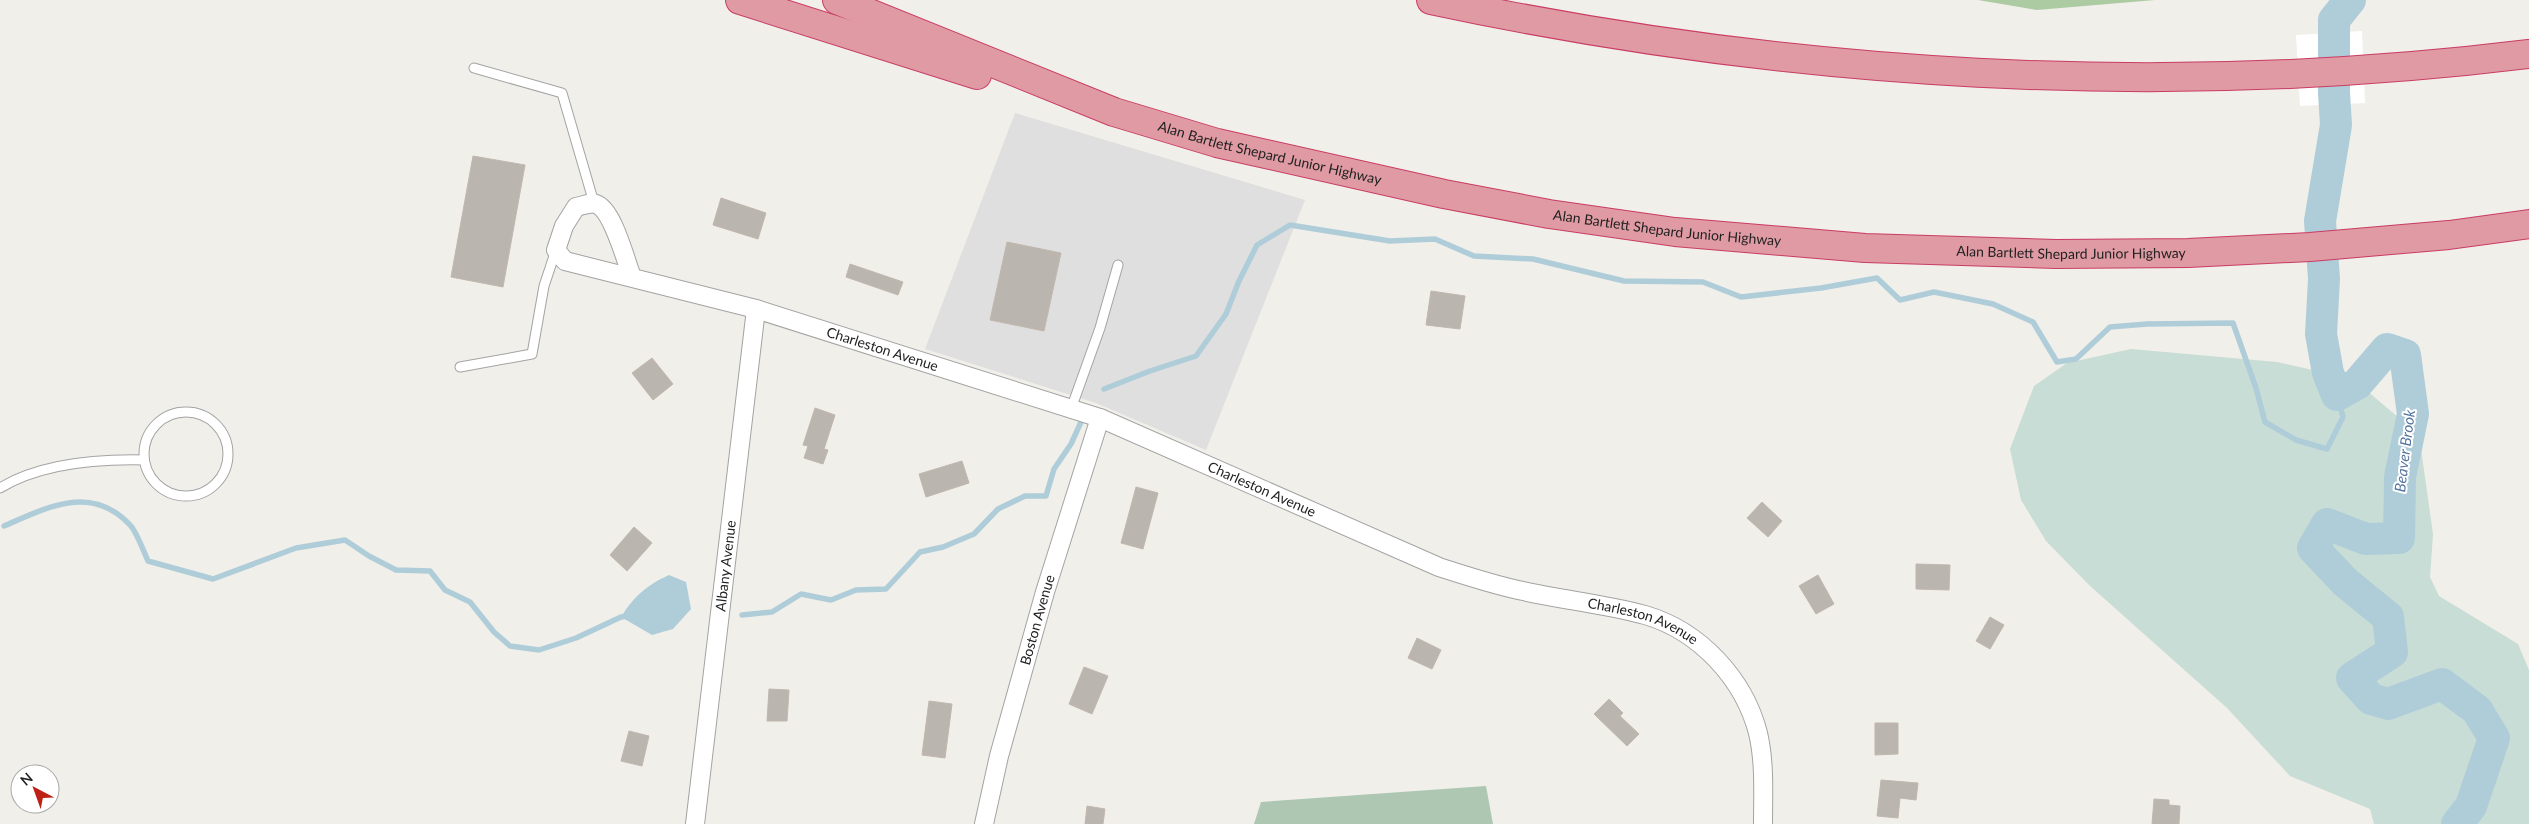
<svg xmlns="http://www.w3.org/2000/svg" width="2529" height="824" font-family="Lato,sans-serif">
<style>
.residential{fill:#e0dfdf}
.forest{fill:#accba3}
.wetland{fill:#c8ddd5}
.cemetery{fill:#adc7b3}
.water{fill:#afcdd9}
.pier{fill:#fff}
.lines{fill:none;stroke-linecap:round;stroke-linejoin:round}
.stream{stroke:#afcdd9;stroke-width:5.5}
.river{stroke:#afcdd9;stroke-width:32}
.building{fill:#bab5af;stroke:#c1b7ad}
.service-casing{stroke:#a3a3a3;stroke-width:11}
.minor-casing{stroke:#a3a3a3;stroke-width:20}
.motorway-casing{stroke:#c93c63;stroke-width:30}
.service{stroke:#fff;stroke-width:9}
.minor{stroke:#fff;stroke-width:18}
.motorway{stroke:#df9aa3;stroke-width:28}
.labels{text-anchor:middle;stroke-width:4;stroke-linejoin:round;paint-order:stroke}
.street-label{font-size:14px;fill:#222;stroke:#fff}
.water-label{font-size:15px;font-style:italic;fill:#5475a0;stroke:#fff}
</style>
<rect width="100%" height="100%" fill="#f1efea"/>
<path class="residential" d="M1015,113L1305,200L1206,450L1096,403L925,349Z"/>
<path class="forest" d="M1978,0H2155L2037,10Z"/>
<path class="wetland" d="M2131,349L2277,362L2353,379L2419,435L2433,534L2430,577L2439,596L2518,644L2529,670V824H2374L2370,809L2290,776L2227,708L2089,585L2046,541L2021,500L2010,449L2034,386L2067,363Z"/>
<path class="cemetery" d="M1486,786L1493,824H1254L1261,802Z"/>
<path class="water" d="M669,575L686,582L691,609L673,629L652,635L621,617C634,596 647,585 669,575Z"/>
<path class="pier" d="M2362,31L2365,103L2300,106L2296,35Z"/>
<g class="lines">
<path class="stream" d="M1104,389L1150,371L1196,356L1226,314L1239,281L1257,245L1290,225L1390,241L1435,239L1474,256L1533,259L1624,281L1703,282L1741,297L1821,288L1877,278L1900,300L1934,292L1993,304L2033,322L2057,362L2076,359L2110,327L2147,324L2233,323L2256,388L2265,422L2296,440L2327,449L2343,417L2337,395
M4,526C48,507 92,483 131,526C138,535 143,550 148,561L213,579L296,548L345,540L369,556L396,570L430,571L445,590L470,602L494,632L510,646L539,650L576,638L621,617L629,616
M742,615L772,612L801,594L831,600L856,590L886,589L920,552L943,547L974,534L998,509L1025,496H1046L1054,469L1071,444L1081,422"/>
<path class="river" d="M2350,0L2334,20V93L2336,125L2320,221L2324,279L2321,334L2328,373L2337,395L2357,384L2387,349L2405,355L2413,414L2400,477L2399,538L2366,539L2327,524L2313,548L2345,582L2388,617L2392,652L2352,678L2371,699L2388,704L2442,684L2477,710L2494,738L2471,806L2457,824"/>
</g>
<path class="building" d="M473,156L525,165L503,287L451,277Z
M721,198L766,213L758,239L713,225Z
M1007,242L1061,253L1044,331L990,320Z
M850,264L903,282L898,295L846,277Z
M1431,291L1465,296L1460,329L1426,325Z
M652,358L673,384L653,400L632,373Z
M815,408L835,415L824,449L828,450L823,464L804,458L808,446L803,445Z
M962,461L969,483L926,497L919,474Z
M1136,487L1158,493L1143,549L1121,543Z
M1762,502L1782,521L1768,537L1747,518Z
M634,527L652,543L627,571L610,555Z
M1916,564L1950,565L1949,590L1916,589Z
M1818,575L1834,604L1816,614L1799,586Z
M1990,617L2004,625L1990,649L1976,641Z
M1417,638L1441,650L1432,669L1408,658Z
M1084,667L1108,676L1092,714L1069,704Z
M769,689L789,690L787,721H767Z
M1609,699L1623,713L1620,716L1639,734L1627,746L1594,714Z
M929,701L952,704L945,758L922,755Z
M1875,723H1898V754L1875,755Z
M629,731L649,736L642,766L621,761Z
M1881,780L1918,783L1916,800L1900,798L1898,818L1877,816Z
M2154,799L2169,800V805L2180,806L2179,824H2152Z
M1087,806L1105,809L1103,824H1085Z"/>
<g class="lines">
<defs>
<path id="service" d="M474,68L562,93L594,203
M460,367L532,354L544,286L556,250
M1071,409L1100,328L1118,265
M144 454a42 42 0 1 1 84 0a42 42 0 1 1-84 0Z
M0,488C40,464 98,459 144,460"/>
<g id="minor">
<path id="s1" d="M632,277C625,259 613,210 596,204C590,202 582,206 576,207L564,226L556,250L565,261L756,309L1100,418L1439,567C1467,576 1494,585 1523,591C1563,600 1606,604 1645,615C1700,631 1744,679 1758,733C1765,763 1763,794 1763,824"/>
<path id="s2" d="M695,824L756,309"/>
<path id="s3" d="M984,824L999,756L1045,592L1100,418"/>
</g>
<g id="motorway">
<path d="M740,0L977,75"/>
<path id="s4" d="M837,0L1114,112L1217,143L1444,194L1549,214L1675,232L1865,248L2056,254L2188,253L2310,247L2449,235L2529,224"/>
<path d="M1431,0C1791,77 2163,99 2529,54"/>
</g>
</defs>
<use href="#service" class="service-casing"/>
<use href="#minor" class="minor-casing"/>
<use href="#motorway" class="motorway-casing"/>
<use href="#service" class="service"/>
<use href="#minor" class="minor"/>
<use href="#motorway" class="motorway"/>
</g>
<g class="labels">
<g class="street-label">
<text dy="5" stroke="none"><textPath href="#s4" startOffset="460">Alan Bartlett Shepard Junior Highway</textPath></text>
<text dy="5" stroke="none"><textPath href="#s4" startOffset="865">Alan Bartlett Shepard Junior Highway</textPath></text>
<text dy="5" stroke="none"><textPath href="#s4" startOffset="1270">Alan Bartlett Shepard Junior Highway</textPath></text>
<text dy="5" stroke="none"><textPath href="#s1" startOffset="495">Charleston Avenue</textPath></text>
<text dy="5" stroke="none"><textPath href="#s1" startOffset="900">Charleston Avenue</textPath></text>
<text dy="5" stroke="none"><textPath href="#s2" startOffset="260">Albany Avenue</textPath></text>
<text dy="5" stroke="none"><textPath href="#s3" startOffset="211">Boston Avenue</textPath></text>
<text dy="5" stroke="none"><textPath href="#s1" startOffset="1305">Charleston Avenue</textPath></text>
</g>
<g class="water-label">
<text transform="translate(2405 451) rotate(-83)" y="5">Beaver Brook</text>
</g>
</g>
<g transform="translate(35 789) rotate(319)"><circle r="24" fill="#ffffff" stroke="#a7a7a7"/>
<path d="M0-4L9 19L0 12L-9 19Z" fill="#bd2116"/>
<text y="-8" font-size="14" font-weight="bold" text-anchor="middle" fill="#222222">N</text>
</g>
</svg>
